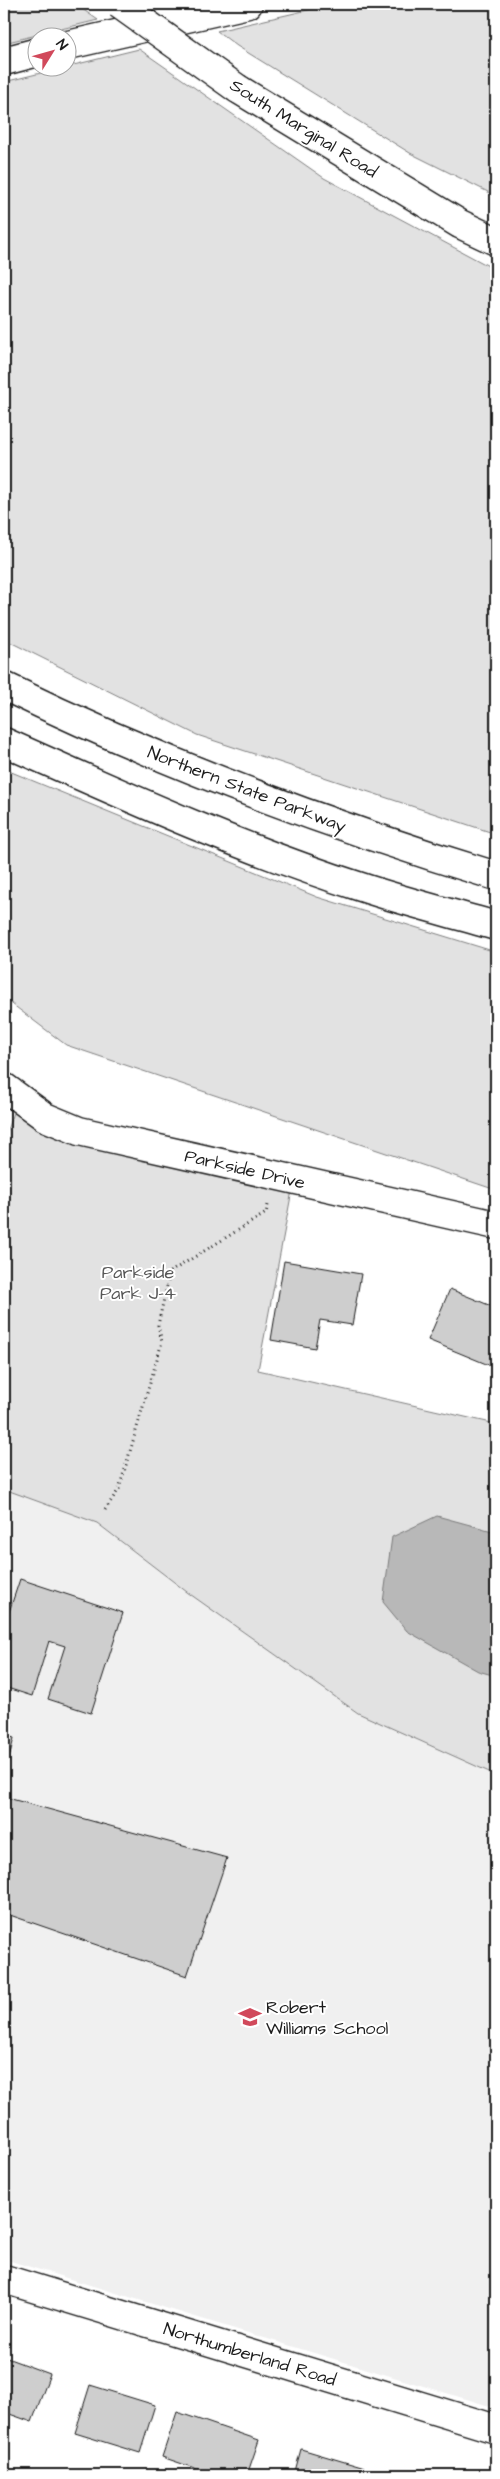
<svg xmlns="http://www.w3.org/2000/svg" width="500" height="2479" font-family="'Architects Daughter',sans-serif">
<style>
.built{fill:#f0f0f0}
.green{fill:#e2e2e2;stroke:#7f7f7f}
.water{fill:#b8b8b8;stroke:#7a7a7a}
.building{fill:#cecece;stroke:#1c1c1c}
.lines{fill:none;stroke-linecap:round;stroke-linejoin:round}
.minor-casing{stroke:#1c1c1c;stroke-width:31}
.secondary-casing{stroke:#1c1c1c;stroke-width:31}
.motorway-casing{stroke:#1c1c1c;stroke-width:31}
.path{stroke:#1c1c1c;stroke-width:3;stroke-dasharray:1 4;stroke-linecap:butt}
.minor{stroke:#fff;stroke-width:28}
.secondary{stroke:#fff;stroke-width:28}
.motorway{stroke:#fff;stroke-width:28}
.secondary-bridge-casing{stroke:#1c1c1c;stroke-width:31;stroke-linecap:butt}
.secondary-bridge{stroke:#fff;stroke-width:28}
.labels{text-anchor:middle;stroke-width:4;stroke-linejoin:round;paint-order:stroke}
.street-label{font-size:18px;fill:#1c1c1c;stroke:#fff}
.park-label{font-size:18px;fill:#575757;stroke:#fff}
.poi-label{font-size:18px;fill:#1c1c1c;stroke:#fff;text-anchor:start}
</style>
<rect width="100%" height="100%" fill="#fff"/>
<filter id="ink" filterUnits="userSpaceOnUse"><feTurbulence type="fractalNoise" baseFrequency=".02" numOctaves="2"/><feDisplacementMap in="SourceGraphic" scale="10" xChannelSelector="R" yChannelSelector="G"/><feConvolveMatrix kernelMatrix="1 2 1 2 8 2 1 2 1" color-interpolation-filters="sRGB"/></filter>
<g filter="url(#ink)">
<path class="built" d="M4,1489L97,1523L187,1592L358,1713L496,1775V2408L4,2259Z"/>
<path class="green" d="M4,4H75L98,20L4,43Z
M334,4H496V196L410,153L237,46L217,31Z
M139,49L324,178L496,270V834L197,735L4,639V82Z
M4,769L317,897L496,952V1190L66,1045L4,998Z
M18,1098L45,1117L294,1180L258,1370L496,1424V1775L358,1713L187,1592L97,1523L4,1489V1139Z"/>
<path class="water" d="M437,1516L496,1532V1676L478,1671L407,1631L383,1602L392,1537Z"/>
<path class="building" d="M284,1261L361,1274L352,1325L320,1320L315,1348L271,1340Z
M450,1289L496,1308V1368L428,1340Z
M20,1579L123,1613L91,1713L48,1699L65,1646L49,1641L32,1696L4,1687V1627Z
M4,1735L14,1738L4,1778Z
M4,1797L227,1858L187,1976L4,1913Z
M4,2357L50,2374L32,2422L4,2412Z
M90,2385L155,2405L140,2453L75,2433Z
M177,2412L259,2440L247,2475H215L162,2457Z
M301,2449L365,2468L363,2475H294Z"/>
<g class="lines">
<defs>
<path id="minor" d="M4,1087L45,1117L79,1131L496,1225
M4,2279L496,2429"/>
<path id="secondary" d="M238,89L460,224L496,241"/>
<path id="motorway" d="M68,45L248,4
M4,61L38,52
M4,686C162,763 328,825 496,876
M4,742C121,794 239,848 361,887C406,902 451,913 496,926"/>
</defs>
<use href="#minor" class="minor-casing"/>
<use href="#secondary" class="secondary-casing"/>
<use href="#motorway" class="motorway-casing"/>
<path class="path" d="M105,1510L119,1489L162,1342L158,1325L170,1272L266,1213L268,1205"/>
<use href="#minor" class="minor"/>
<use href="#secondary" class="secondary"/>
<use href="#motorway" class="motorway"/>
<defs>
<path id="secondary-bridge" d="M119,4L238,89"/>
</defs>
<use href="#secondary-bridge" class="secondary-bridge-casing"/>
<use href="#secondary-bridge" class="secondary-bridge"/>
</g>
</g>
<defs>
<symbol id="school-bare" viewBox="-9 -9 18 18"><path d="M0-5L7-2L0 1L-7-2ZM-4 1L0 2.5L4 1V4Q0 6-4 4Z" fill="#d1495b" stroke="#fff" stroke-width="2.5" paint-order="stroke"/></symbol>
</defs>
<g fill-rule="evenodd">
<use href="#school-bare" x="234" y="2001" width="32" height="32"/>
</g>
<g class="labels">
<g class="street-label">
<text transform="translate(304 128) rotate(32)" y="6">South Marginal Road</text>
<text transform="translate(247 789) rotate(21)" y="6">Northern State Parkway</text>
<text transform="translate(245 1169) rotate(13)" y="6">Parkside Drive</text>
<text transform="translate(250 2354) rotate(17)" y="6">Northumberland Road</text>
</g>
<g class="park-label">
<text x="138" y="1278">Parkside<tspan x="138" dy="21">Park J-4</tspan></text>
</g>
<g class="poi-label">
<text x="266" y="2013">Robert<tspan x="266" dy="21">Williams School</tspan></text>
</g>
</g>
<rect width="500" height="2479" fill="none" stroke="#fff" stroke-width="20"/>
<rect x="10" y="10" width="480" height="2459" fill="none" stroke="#1c1c1c" stroke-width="2" filter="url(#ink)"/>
<g transform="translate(52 52) rotate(53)"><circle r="24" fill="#ffffff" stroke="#a4a4a4"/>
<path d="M0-4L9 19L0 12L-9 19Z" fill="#d1495b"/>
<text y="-8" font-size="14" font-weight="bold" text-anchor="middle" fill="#1c1c1c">N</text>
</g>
</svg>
